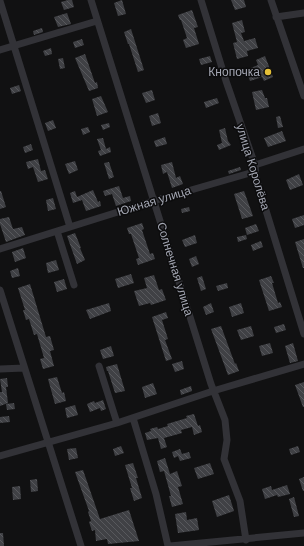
<svg xmlns="http://www.w3.org/2000/svg" width="304" height="546" font-family="'DM Sans',sans-serif">
<style>
.building{fill:url(#building-back-hatch)}
.lines{fill:none;stroke-linecap:round;stroke-linejoin:round}
.minor{stroke:#323237;stroke-width:7}
.poi-dot{fill:#e4bf37;stroke:#0c0c0d;stroke-width:1.5}
.labels{text-anchor:middle;stroke-width:3;stroke-linejoin:round;paint-order:stroke}
.poi-label{font-size:12px;fill:#a3a6b2;stroke:#0c0c0d;text-anchor:end}
.street-label{font-size:12px;fill:#a3a6b2;stroke:#0c0c0d}
</style>
<defs>
<pattern id="building-back-hatch" width="6" height="6" patternUnits="userSpaceOnUse"><rect width="6" height="6" fill="#404145"/><path d="M-1 5l2 2M0 0l6 6M5-1l2 2" fill="none" stroke="#58595d"/></pattern>
</defs>
<rect width="100%" height="100%" fill="#111112"/>
<path class="building" d="M68,0H72L74,7L64,10L61,2Z
M122,0L126,14L118,16L114,3Z
M231,0H244L246,7L235,10Z
M192,10L198,27L194,28L199,44L186,48L183,40L187,38L181,20H180L178,15Z
M67,13L71,24L58,27L54,17Z
M242,20L245,32L241,33L244,41L255,38L258,48L247,51L248,56L237,59L233,43L237,42L232,23Z
M42,28L43,32L34,35L33,31Z
M131,29L144,70L138,72L129,44H128L124,32Z
M82,39L84,45L75,48L73,42Z
M51,48L52,54L45,56L43,51Z
M85,54L95,83L97,82L98,88L89,91L75,58Z
M210,56L212,62L201,65L199,59Z
M265,56L273,77L264,81L262,77L250,81L246,70L258,65L256,60Z
M63,58L65,68L60,69L58,59Z
M19,85L21,91L12,94L10,88Z
M152,90L155,100L146,103L142,93Z
M262,90L265,98H267L269,107L256,110L252,92Z
M101,96L108,112L97,116L92,99Z
M217,98L219,103L206,108L204,102Z
M158,113L161,123L152,126L149,116Z
M280,116L283,127L278,128L276,117Z
M53,120L56,128L48,131L45,123Z
M109,123L110,127L103,130L101,125Z
M88,127L90,132L83,135L81,129Z
M225,128L228,141L231,145L219,150L217,145L222,143L219,130Z
M282,131L286,141L268,147L264,138Z
M165,137L167,144L156,147L154,141Z
M103,138L106,149L110,147L111,152L100,156L98,151L101,150L97,139Z
M31,144L33,150L25,153L23,147Z
M38,159L41,171L45,170L48,179L38,182L33,167L28,169L26,162Z
M75,161L78,170L69,174L65,164Z
M109,162L114,177L109,179L104,163Z
M172,162L176,178L180,176L183,184L172,188L167,172L163,174L161,165Z
M240,167L241,170L229,174L228,171Z
M299,174L303,185L290,190L286,180Z
M119,186L123,198L130,196L131,201L116,206L112,194L105,196L103,191Z
M93,190L98,202L100,201L101,206L86,211L82,200L73,203L70,193L75,191L77,197Z
M0,191H1L6,207L0,209Z
M244,191L253,216L242,219L234,194Z
M53,198L56,209L48,211L46,200Z
M189,207L190,211L182,213L181,209Z
M304,215V225L295,228L292,219Z
M9,217L13,229L22,227L25,235L6,242L0,224V219Z
M142,223L144,229L142,230L150,254L153,253L155,259L138,265L136,259L139,258L131,234H129L127,228Z
M256,224L259,231L247,235L245,228Z
M75,233L81,248H80L85,260L77,264L67,236Z
M195,235L197,243L185,247L182,240Z
M246,235L247,239L238,242L237,237Z
M304,239V268H303L295,242Z
M261,241L263,247L253,251L251,245Z
M23,248L26,258L15,262L12,252Z
M196,256L199,264L192,267L189,259Z
M56,260L59,270L48,273L46,263Z
M18,268L20,276L12,278L10,271Z
M131,274L134,283L118,288L115,279Z
M154,275L159,290L162,289L166,300L151,305L150,303L139,306L134,291L147,288L144,278Z
M202,276L206,289L201,291L197,278Z
M271,276L274,283H272L278,303L280,302L282,307L269,311L259,280Z
M64,279L67,289L57,292L54,282Z
M227,283L228,288L218,291L216,286Z
M30,284L46,337L50,336L54,350L50,351L54,366L43,369L40,359L44,358L37,334L34,335L29,319L26,320L23,310H25L18,288Z
M109,303L111,311L90,319L86,310Z
M211,303L214,312L206,315L203,307Z
M241,303L244,313L232,317L229,307Z
M166,312L168,318L162,320L168,339L165,340L172,359L166,361L152,317Z
M284,324L286,330L276,333L274,327Z
M221,326L235,364L236,363L239,371L228,375L211,329Z
M251,326L254,336L241,340L237,330Z
M270,343L273,353L262,356L259,346Z
M293,343L298,361L290,363L285,346Z
M111,346L114,356L103,359L100,350Z
M182,361L184,369L175,372L172,364Z
M117,364L125,391L115,393L108,371H107L106,367Z
M57,377L62,393L64,392L66,401L55,404L48,379Z
M7,378L8,387H6L8,403L0,406V392H2L0,379Z
M304,382V407H303L295,385Z
M153,383L157,394L145,398L142,387Z
M191,386L192,391L181,395L180,390Z
M103,400L106,409L101,411L100,408L90,412L87,404L94,401L95,403Z
M14,403L15,409L7,410L6,404Z
M75,405L78,415L67,418L65,408Z
M194,414L198,426L200,425L202,432L194,435L192,427L181,430L182,433L164,438L167,447L161,449L158,438L147,440L145,433L151,431L150,429L157,427L158,429L168,426L167,424L187,418L186,416Z
M9,416L10,422L0,423V417Z
M121,446L124,453L115,456L113,449Z
M298,446L300,452L291,455L289,449Z
M76,448L78,458L69,460L67,449Z
M180,449L182,454L189,452L191,458L180,461L178,456L174,458L172,452Z
M165,458L170,474L177,471L182,486L178,487L183,504L172,507L169,496H171L164,471L160,472L157,461Z
M133,463L138,478H136L142,498L134,501L130,488H132L125,465Z
M210,463L214,474L198,479L194,468Z
M83,470L100,519L129,510L139,541L108,544L107,539L96,541L95,530L92,531L89,522L91,521L88,512L89,511L75,472Z
M304,477V491H303L299,479Z
M37,479L38,491L31,492L30,480Z
M287,485L290,494L278,497L277,495L265,499L262,489L271,486L272,490Z
M20,486L21,499L13,500L12,487Z
M229,495L234,511L217,517L212,501Z
M294,497L299,516L294,517L289,499Z
M186,512L187,520L197,518L199,530L178,533L175,514Z
M0,533H3L4,546H0Z"/>
<g class="lines">
<path class="minor" d="M91,0L211,384L225,420L227,440L224,459L240,501L246,540
M201,0L226,81L255,165L256,178L304,334
M271,0L304,96
M0,1L70,227
M276,17L304,13
M0,50L97,21
M57,231L74,285
M0,249L153,201L250,173L255,165L304,149
M0,290L81,546
M99,366L117,423
M0,369L24,368
M133,418L156,494L168,546
M0,456L117,423L213,391L304,364
M170,546L304,533"/>
</g>
<circle class="poi-dot" cx="268" cy="72" r="4"/>
<g class="labels">
<g class="poi-label">
<text x="260" y="76">Кнопочка</text>
</g>
<g class="street-label">
<text transform="translate(253 167) rotate(73)" y="4">улица Королёва</text>
<text transform="translate(154 201) rotate(-17)" y="4">Южная улица</text>
<text transform="translate(175 269) rotate(73)" y="4">Солнечная улица</text>
</g>
</g>
</svg>
